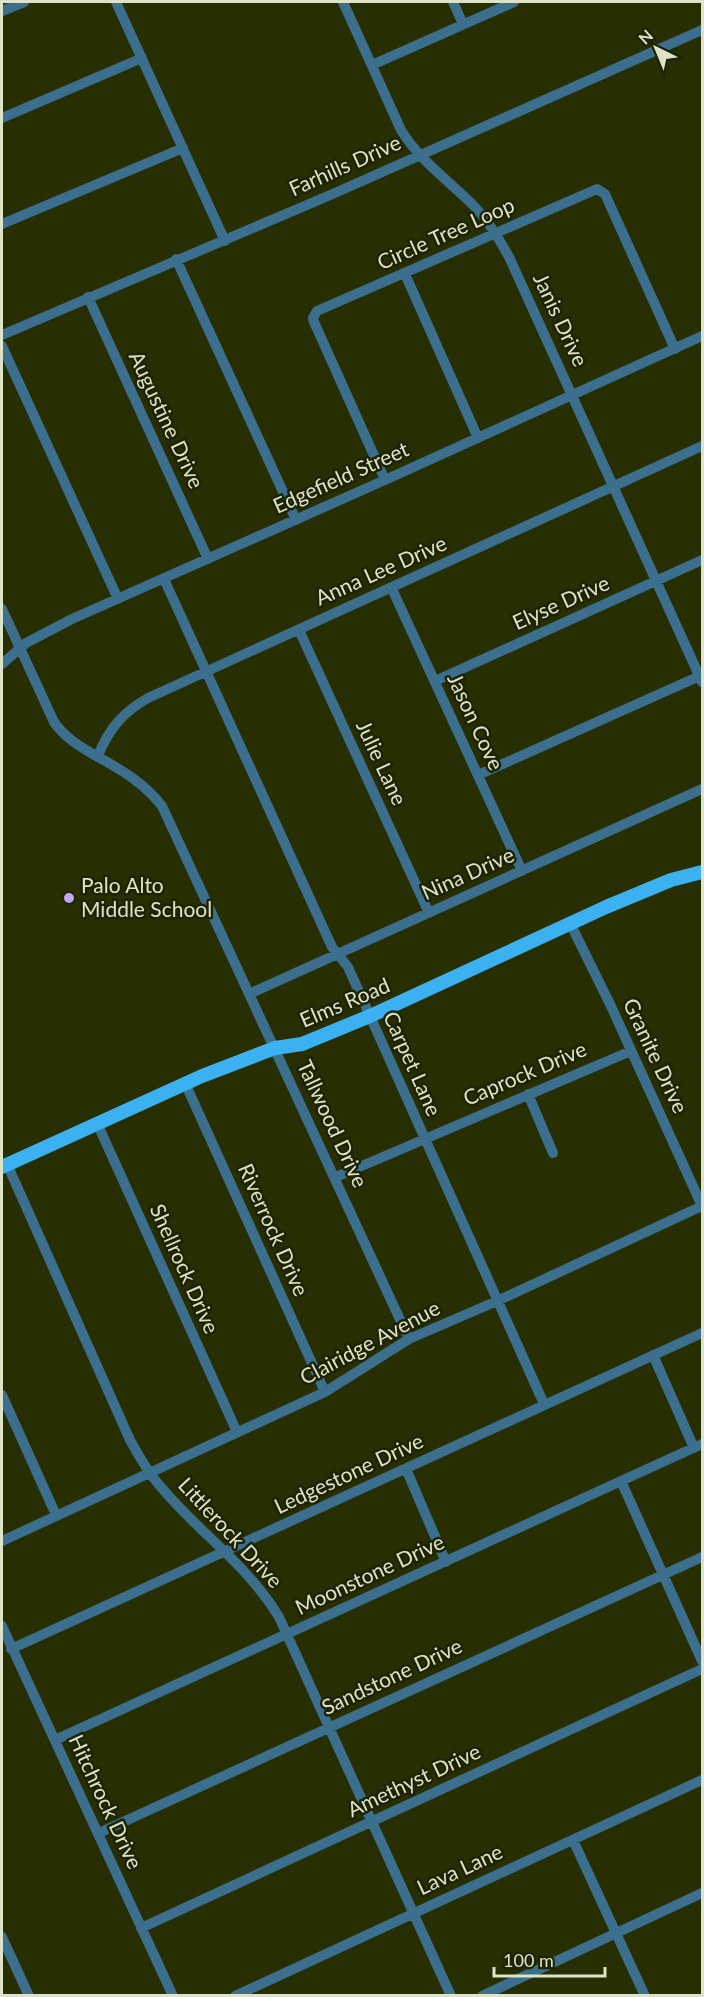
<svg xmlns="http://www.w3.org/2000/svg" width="704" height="1997" font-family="Lato,sans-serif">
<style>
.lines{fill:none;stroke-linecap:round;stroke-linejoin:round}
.minor{stroke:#3c6e8e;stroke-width:10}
.major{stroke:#3cb1f2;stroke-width:14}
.poi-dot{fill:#c0a8f4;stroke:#1e2306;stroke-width:2}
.labels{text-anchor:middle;stroke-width:5;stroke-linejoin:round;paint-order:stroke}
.street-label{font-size:21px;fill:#dce3c6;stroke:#1e2306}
.poi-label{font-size:21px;fill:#dce3c6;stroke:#1e2306;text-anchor:start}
</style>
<rect width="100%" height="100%" fill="#272e02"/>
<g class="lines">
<path class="minor" d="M116,2L225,241
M343,2L401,130C420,161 448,180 473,205C488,220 500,240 510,259L702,682
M453,2L463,24
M2,11L24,2
M372,65L514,2
M2,118L142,58
M2,224L183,148
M176,259L296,520
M405,274L478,438
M88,297L208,559
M2,335L335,193L702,30
M2,346L118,599
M385,480L314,322L313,318L317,311L597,189L605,194L675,349
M164,579L332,947L348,967L544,1404
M392,589L522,871
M2,609L54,722C66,739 81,747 98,757C122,770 145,784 162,806L409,1339
M299,630L429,913
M2,664L26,643L72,619L385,480L702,336
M435,681L702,560
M98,756C108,730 123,712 148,698L702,446
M478,775L702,675
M570,923L610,1004L702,1206
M249,994L702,789
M185,1083L325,1392
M528,1094L553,1153
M97,1123L237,1432
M7,1164L130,1440C139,1456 148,1473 161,1487C200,1534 246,1563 279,1617L451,1996
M336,1177L631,1051
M653,1355L694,1448
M2,1395L56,1515
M406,1469L446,1562
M621,1481L702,1661
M2,1541L325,1392L409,1339L497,1301L702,1206
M2,1626L173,1996
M11,1649L702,1333
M55,1740L702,1444
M99,1833L702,1557
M573,1840L645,1996
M141,1928L702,1669
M2,1937L29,1996
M235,1996L702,1780
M482,1996L702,1893"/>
<path class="major" d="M2,1167L202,1076L275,1048L302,1044L370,1016L606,907L671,880L702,872"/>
</g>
<circle class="poi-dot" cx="69" cy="898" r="6"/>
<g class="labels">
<g class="street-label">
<text transform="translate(345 166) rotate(-24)" y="7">Farhills Drive</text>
<text transform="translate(446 234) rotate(-24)" y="7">Circle Tree Loop</text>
<text transform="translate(560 320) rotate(65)" y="7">Janis Drive</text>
<text transform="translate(166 420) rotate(65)" y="7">Augustine Drive</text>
<text transform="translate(341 478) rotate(-24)" y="7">Edgefield Street</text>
<text transform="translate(381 571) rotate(-24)" y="7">Anna Lee Drive</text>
<text transform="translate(561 603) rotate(-24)" y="7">Elyse Drive</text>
<text transform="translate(475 722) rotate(65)" y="7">Jason Cove</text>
<text transform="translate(381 763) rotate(65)" y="7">Julie Lane</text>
<text transform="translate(468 874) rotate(-24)" y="7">Nina Drive</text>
<text transform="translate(345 1003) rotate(-23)" y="7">Elms Road</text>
<text transform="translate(655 1056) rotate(65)" y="7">Granite Drive</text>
<text transform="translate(412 1064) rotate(66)" y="7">Carpet Lane</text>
<text transform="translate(525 1074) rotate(-23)" y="7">Caprock Drive</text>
<text transform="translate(332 1124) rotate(65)" y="7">Tallwood Drive</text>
<text transform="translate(273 1230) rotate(66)" y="7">Riverrock Drive</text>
<text transform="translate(184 1269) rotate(66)" y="7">Shellrock Drive</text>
<text transform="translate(370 1343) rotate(-28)" y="7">Clairidge Avenue</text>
<text transform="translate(349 1474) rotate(-25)" y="7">Ledgestone Drive</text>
<text transform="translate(230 1533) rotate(47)" y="7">Littlerock Drive</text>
<text transform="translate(370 1575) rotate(-25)" y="7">Moonstone Drive</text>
<text transform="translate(392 1677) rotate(-25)" y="7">Sandstone Drive</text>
<text transform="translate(414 1781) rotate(-25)" y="7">Amethyst Drive</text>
<text transform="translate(105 1802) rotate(65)" y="7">Hitchrock Drive</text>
<text transform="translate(460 1870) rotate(-25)" y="7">Lava Lane</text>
</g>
<g class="poi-label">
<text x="81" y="893">Palo Alto<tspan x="81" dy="24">Middle School</tspan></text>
</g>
</g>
<rect width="704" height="1997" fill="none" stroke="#dce3c6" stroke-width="6"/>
<g transform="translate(656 48) rotate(317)" stroke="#1e2306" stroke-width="4.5" paint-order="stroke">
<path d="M0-4.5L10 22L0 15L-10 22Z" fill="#dce3c6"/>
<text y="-9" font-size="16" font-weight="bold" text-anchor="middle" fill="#dce3c6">N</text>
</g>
<path d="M494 1967v9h111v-9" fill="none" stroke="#dce3c6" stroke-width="3"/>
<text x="503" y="1967" font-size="18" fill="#dce3c6" stroke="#1e2306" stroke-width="4.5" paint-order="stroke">100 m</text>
</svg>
